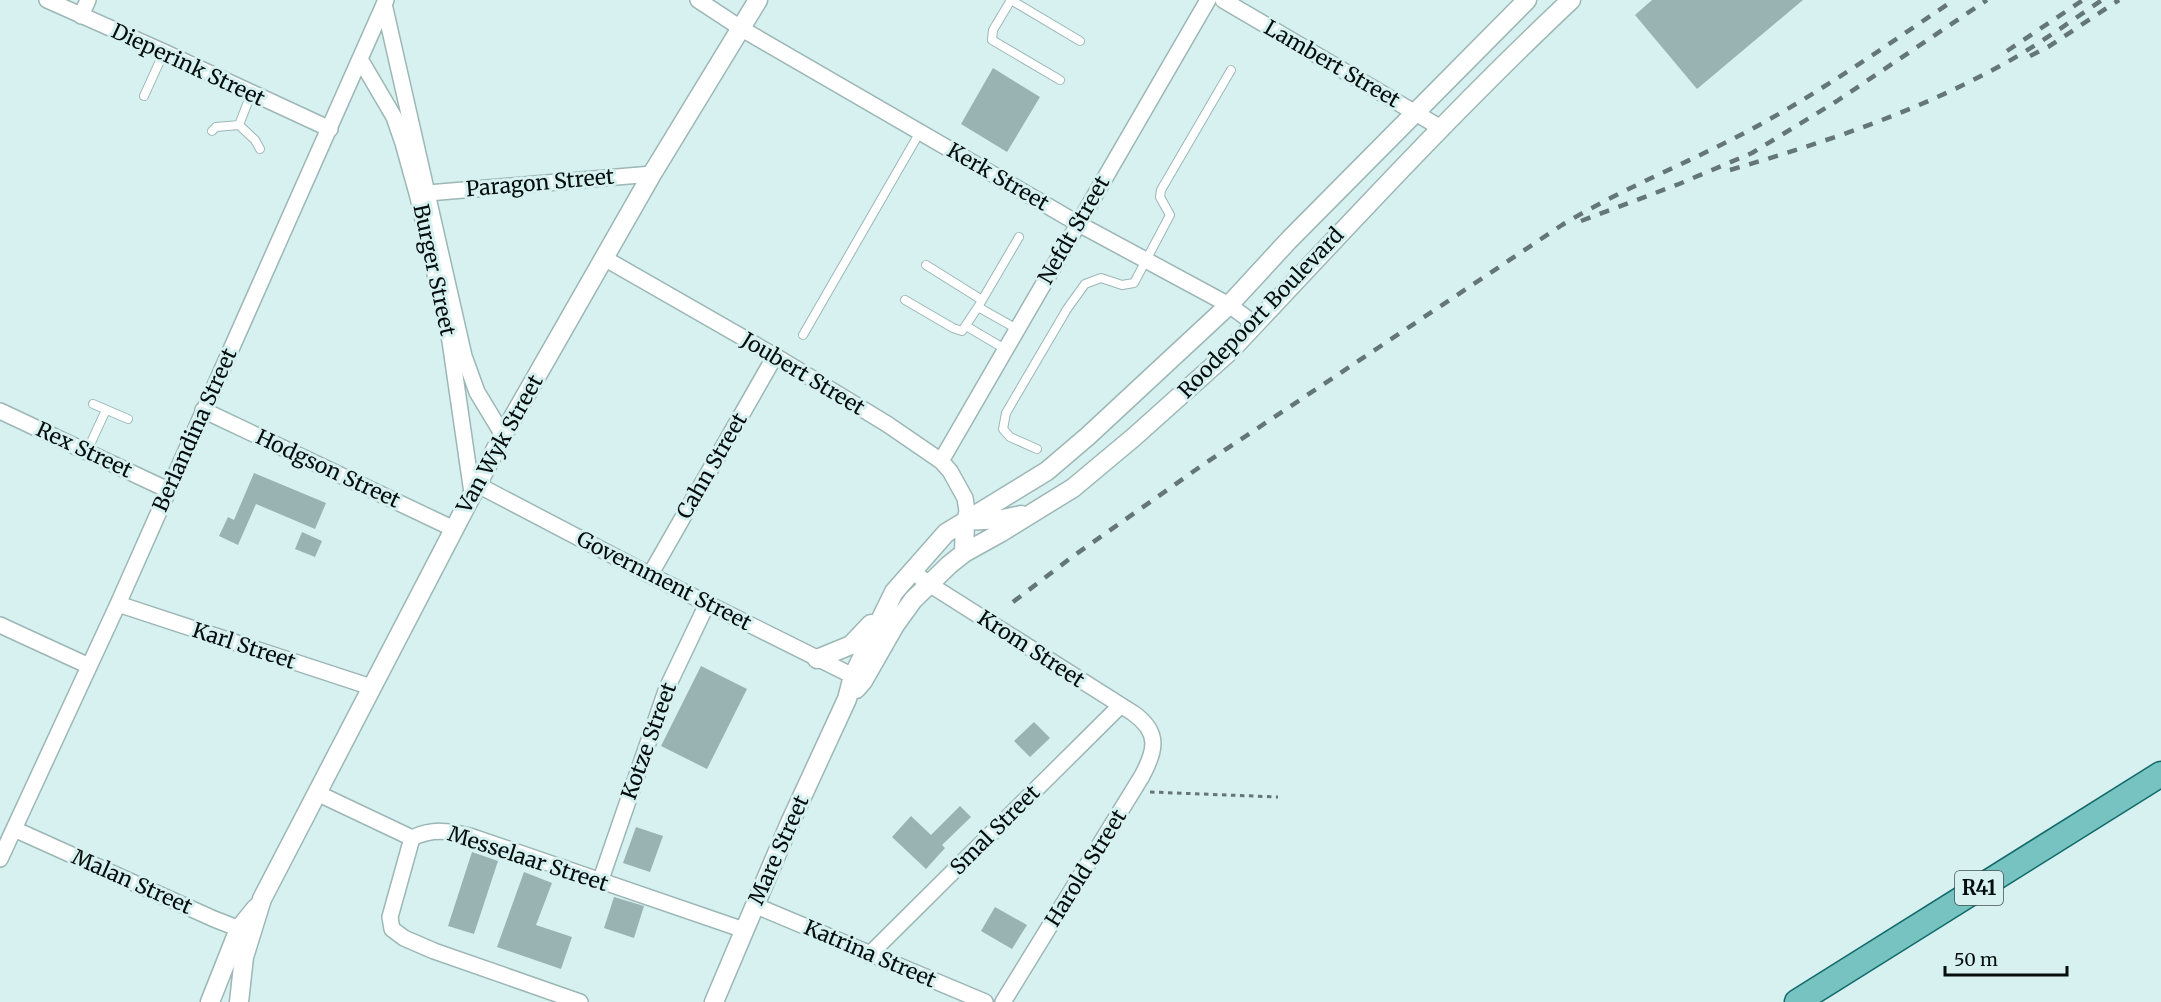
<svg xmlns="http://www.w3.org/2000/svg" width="2161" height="1002" font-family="Merriweather,serif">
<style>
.building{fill:#99b3b2}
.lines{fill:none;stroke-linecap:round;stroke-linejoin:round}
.service-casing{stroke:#9cb7b5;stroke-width:10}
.minor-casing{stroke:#9cb7b5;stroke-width:18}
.tertiary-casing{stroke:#9cb7b5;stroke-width:21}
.primary-casing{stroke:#136a69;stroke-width:27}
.path{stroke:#657675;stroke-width:3;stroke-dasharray:4.5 4.5;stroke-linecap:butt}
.service{stroke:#fff;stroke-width:8}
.minor{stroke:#fff;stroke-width:15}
.tertiary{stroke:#fff;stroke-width:18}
.primary{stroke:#76c3c2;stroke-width:24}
.rail{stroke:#647675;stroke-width:4.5;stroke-dasharray:10 10;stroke-linecap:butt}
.labels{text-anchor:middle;stroke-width:6;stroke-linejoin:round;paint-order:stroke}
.shield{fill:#d6f1f0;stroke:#445251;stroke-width:1.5}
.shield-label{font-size:20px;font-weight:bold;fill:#050e0d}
.street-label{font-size:21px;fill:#050e0d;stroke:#d6f1f0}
</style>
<rect width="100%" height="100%" fill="#d6f1f0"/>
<path class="building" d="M1652,0H1803L1697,89L1635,15Z
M993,68L1040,97L1007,152L961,124Z
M254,473L326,503L315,529L256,504L238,545L219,536L228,517L234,520Z
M302,532L322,541L315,557L295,549Z
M701,666L747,689L707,769L661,746Z
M1034,722L1050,738L1030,757L1014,741Z
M960,806L971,817L942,845L945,848L926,869L892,837L911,816L931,835Z
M636,827L663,836L650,872L623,863Z
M472,852L498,861L474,934L448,926Z
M524,872L552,883L536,925L572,937L561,969L497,947Z
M614,897L644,906L634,938L604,928Z
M995,907L1027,925L1012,949L981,931Z"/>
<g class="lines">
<defs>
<path id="service" d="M1011,0L993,30L992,40L1060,80
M1011,0L1080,41
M144,96L164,52
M239,125L255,140L260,149
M212,131L216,127L239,125L251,94
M926,265L982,300
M905,300L953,328L962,331L978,307L1019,237
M978,307L1017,329
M966,326L1005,349
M803,335L920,132
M93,404L128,419
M1037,449L1010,437L1003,429L1006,413L1067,309L1085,284L1101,278L1122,285L1134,283L1170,215L1160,197L1161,190L1231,70
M87,451L106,410"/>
<path id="minor" d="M47,0L164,52L330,129
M698,0L742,29L1077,223L1229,305L1255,324
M1223,0L1441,128
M384,4L464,356L477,392L503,435
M81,16L88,0
M360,59L394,117L403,143L418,197L450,341L472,493
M428,193L652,174
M604,258L775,356L887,424L941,461L950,471L965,498L967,511L965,521
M203,410L454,529
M0,411L168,490
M941,461L1208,0
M476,484L650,575L861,680
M912,571L929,584L1133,713C1160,732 1156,750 1142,776L1003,1002
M650,575L775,356
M118,604L371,687
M0,625L89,666
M317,793L412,838
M14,829L214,919L250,933
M412,838C433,828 449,831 470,836L744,930
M412,838L390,917L392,929L404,938L434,951L580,1002
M0,859L118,604L386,0
M600,882L667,688L707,604
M754,905L985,1002
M869,955L1120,706"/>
<path id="tertiary" d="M964,553L965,521L1003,519L1021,515
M817,659L851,645L871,624
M856,689L863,681L895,625L913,600L949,565L964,553L1000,533L1073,488L1134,437L1230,351C1342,232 1452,112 1571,0
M210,1002L239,929L256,908
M239,1002L244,957L262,899L503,435L652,174L758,0
M714,1002L789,825L847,699L853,676L894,592L946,533L1047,471L1088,436L1229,305L1289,240L1527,0"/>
<path id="primary" d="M1797,1002L2161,774"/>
</defs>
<use href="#service" class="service-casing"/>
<use href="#minor" class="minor-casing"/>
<use href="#tertiary" class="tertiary-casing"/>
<use href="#primary" class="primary-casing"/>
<path class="path" d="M1150,792L1278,797"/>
<use href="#service" class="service"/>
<use href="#minor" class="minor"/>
<use href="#tertiary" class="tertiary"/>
<use href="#primary" class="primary"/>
<path class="rail" d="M2007,51L2083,0
M2030,56L2048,47L2119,0
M1730,170C1822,143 1914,113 1998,67C2034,48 2068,23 2102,0
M1581,221L1679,184L1752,153L1837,101L1987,0
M1013,602L1072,557L1204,464L1562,225C1623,188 1688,163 1750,130C1821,92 1887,45 1954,0"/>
</g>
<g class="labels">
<rect class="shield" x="1955" y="871" width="48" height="34" rx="4.5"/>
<g class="shield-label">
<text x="1979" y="895">R41</text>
</g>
<g class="street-label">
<text transform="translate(1332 64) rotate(30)" y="7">Lambert Street</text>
<text transform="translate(188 65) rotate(25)" y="7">Dieperink Street</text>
<text transform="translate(998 177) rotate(30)" y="7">Kerk Street</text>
<text transform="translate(540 183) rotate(-5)" y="7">Paragon Street</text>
<text transform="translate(1074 230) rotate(-60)" y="7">Nefdt Street</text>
<text transform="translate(434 270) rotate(78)" y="7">Burger Street</text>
<text transform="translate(1261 313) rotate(-46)" y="7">Roodepoort Boulevard</text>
<text transform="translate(803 374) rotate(31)" y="7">Joubert Street</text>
<text transform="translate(195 430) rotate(-66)" y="7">Berlandina Street</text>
<text transform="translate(500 444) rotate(-61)" y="7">Van Wyk Street</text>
<text transform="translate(84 450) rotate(25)" y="7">Rex Street</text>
<text transform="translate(712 466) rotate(-60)" y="7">Cahn Street</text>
<text transform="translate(328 469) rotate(25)" y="7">Hodgson Street</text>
<text transform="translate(664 581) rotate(27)" y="7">Government Street</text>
<text transform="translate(244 646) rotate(18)" y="7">Karl Street</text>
<text transform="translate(1031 649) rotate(33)" y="7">Krom Street</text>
<text transform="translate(649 741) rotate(-70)" y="7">Kotze Street</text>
<text transform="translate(995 830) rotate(-45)" y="7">Smal Street</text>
<text transform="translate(779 850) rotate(-66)" y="7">Mare Street</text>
<text transform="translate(528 859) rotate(18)" y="7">Messelaar Street</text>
<text transform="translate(1086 868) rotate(-58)" y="7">Harold Street</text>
<text transform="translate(132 882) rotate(24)" y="7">Malan Street</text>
<text transform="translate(870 954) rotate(23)" y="7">Katrina Street</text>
</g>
</g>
<path d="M1945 966v9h122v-9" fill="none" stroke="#050e0d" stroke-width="3"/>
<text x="1954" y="966" font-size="18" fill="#050e0d" stroke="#d6f1f0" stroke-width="4.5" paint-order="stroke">50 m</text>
</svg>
